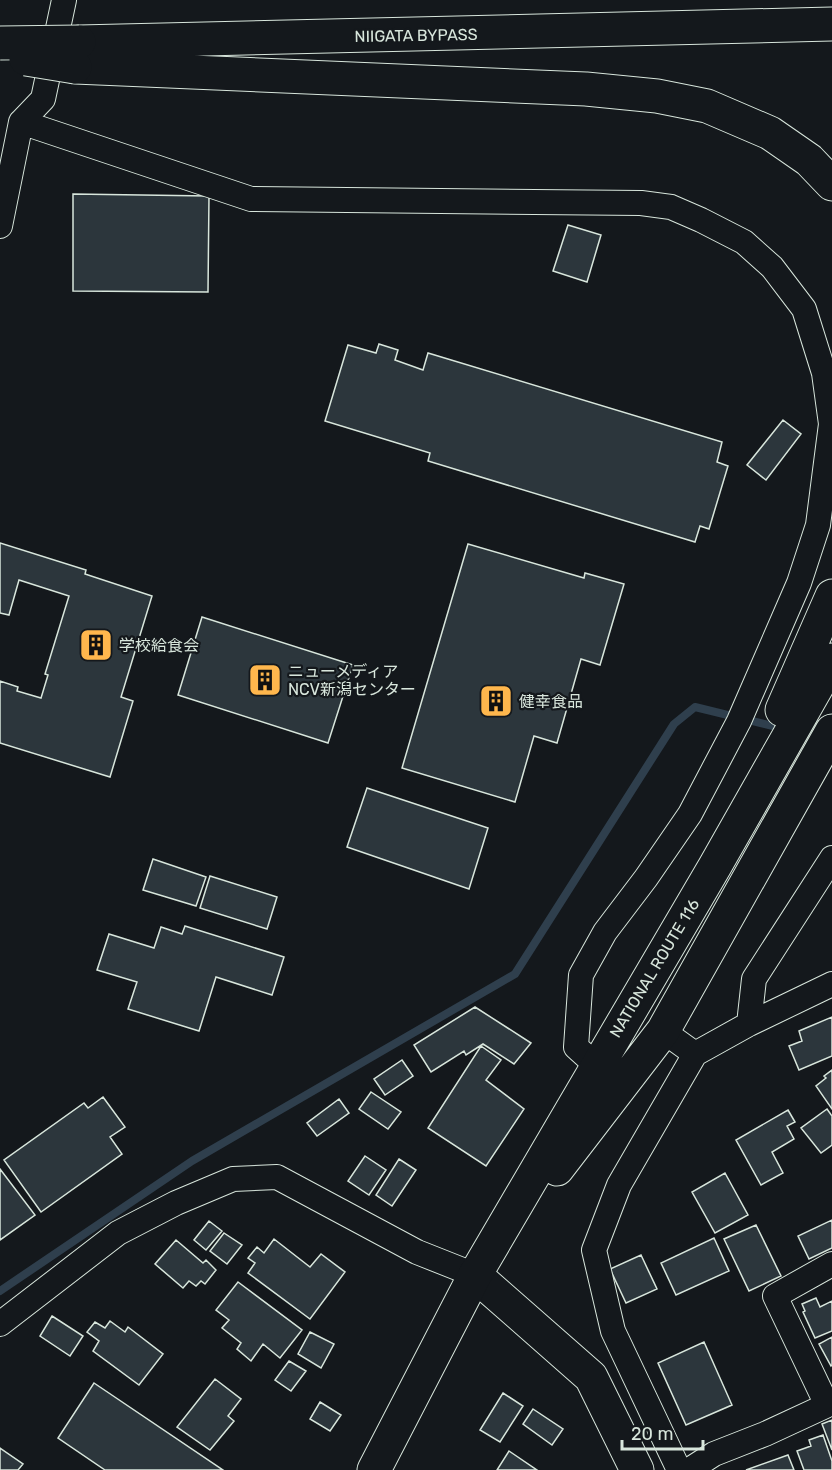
<svg xmlns="http://www.w3.org/2000/svg" width="832" height="1470" font-family="Rubik,'Noto Sans JP',sans-serif">
<style>
.lines{fill:none;stroke-linecap:round;stroke-linejoin:round}
.stream{stroke:#2f3f4d;stroke-width:8}
.building{fill:#2c363c;stroke:#d8e6dc;stroke-width:1.5}
.street-casing{stroke:#d8e6dc;stroke-width:26}
.secondary-casing{stroke:#d8e6dc;stroke-width:35}
.highway-casing{stroke:#d8e6dc;stroke-width:35}
.street{stroke:#14181c;stroke-width:24}
.secondary{stroke:#14181c;stroke-width:33}
.highway{stroke:#14181c;stroke-width:33}
.highway-bridge-casing{stroke:#d8e6dc;stroke-width:35;stroke-linecap:butt}
.highway-bridge{stroke:#14181c;stroke-width:33}
.labels{text-anchor:middle;stroke-width:4.5;stroke-linejoin:round;paint-order:stroke}
.street-label{font-size:16px;fill:#d8e6dc;stroke:#14181c}
.poi-label{font-size:16px;fill:#d8e6dc;stroke:#14181c;text-anchor:start}
</style>
<rect width="100%" height="100%" fill="#14181c"/>
<g class="lines">
<path class="stream" d="M0,1291L192,1161L515,974L674,724L695,707L785,729"/>
</g>
<path class="building" d="M73,194L209,196L208,292L73,291Z
M568,225L601,235L587,282L553,271Z
M379,344L398,350L395,360L423,370L428,353L722,442L717,462L728,466L709,529L700,526L695,542L428,461L430,453L325,421L348,345L376,353Z
M783,420L801,434L766,480L747,465Z
M0,543L86,570L85,574L152,596L121,697L133,701L110,777L0,743V681L18,687L17,691L41,698L48,675L45,674L69,596L19,580L9,615L0,613Z
M468,544L584,578L585,573L624,584L600,665L581,659L557,743L534,736L515,802L402,768Z
M202,617L353,665L328,743L178,695Z
M367,788L488,828L469,889L347,847Z
M153,859L206,877L196,906L143,890Z
M210,876L277,897L267,929L200,908Z
M185,926L284,957L272,995L216,977L199,1031L128,1009L137,982L97,970L109,934L154,948L161,927L182,934Z
M475,1007L531,1043L514,1064L483,1044L466,1055L464,1051L431,1072L414,1045Z
M832,1017V1056L799,1070L789,1046L802,1041L799,1031Z
M481,1046L501,1060L486,1080L524,1109L486,1166L428,1128Z
M402,1060L413,1076L385,1095L374,1079Z
M832,1070V1109L816,1086L826,1078L824,1076Z
M371,1092L401,1112L388,1129L359,1109Z
M103,1097L125,1127L110,1137L122,1154L41,1212L4,1160L84,1103L88,1108Z
M339,1099L349,1113L317,1136L307,1123Z
M827,1109L832,1116V1145L821,1153L801,1128Z
M788,1110L795,1122L787,1126L794,1139L772,1152L783,1173L761,1185L736,1140Z
M365,1156L386,1170L369,1195L348,1181Z
M399,1159L416,1170L392,1206L376,1195Z
M0,1169L35,1215L0,1240Z
M725,1173L748,1215L715,1233L692,1192Z
M832,1220V1248L809,1259L798,1236Z
M209,1221L222,1231L206,1250L194,1240Z
M756,1225L781,1276L749,1291L724,1239Z
M224,1233L242,1245L227,1264L210,1251Z
M714,1238L729,1271L676,1295L661,1263Z
M274,1239L310,1267L321,1254L345,1272L310,1319L248,1273L255,1263L248,1258L257,1247L264,1253Z
M176,1240L203,1263L206,1260L216,1270L205,1284L201,1281L196,1286L189,1281L183,1288L155,1264Z
M641,1255L657,1289L626,1303L610,1269Z
M238,1282L302,1330L280,1358L263,1344L251,1361L237,1349L241,1343L222,1328L229,1320L216,1310Z
M816,1298L820,1307L832,1301V1331L815,1338L803,1312L805,1311L802,1304Z
M52,1316L83,1336L70,1356L40,1336Z
M110,1321L125,1332L128,1327L163,1354L139,1385L93,1351L99,1341L87,1332L95,1322L105,1328Z
M310,1332L334,1344L321,1368L298,1354Z
M832,1337V1365L831,1366L819,1344Z
M704,1342L732,1405L686,1425L658,1363Z
M289,1361L306,1371L291,1391L275,1380Z
M215,1379L241,1399L228,1416L234,1421L210,1450L177,1427Z
M94,1383L223,1470H105L58,1438Z
M503,1393L523,1406L500,1442L480,1430Z
M320,1402L341,1415L330,1431L310,1419Z
M533,1409L563,1429L552,1445L523,1424Z
M832,1420V1450L822,1424Z
M823,1435L832,1461V1470H804L797,1451L811,1446L809,1440Z
M0,1448L23,1464L18,1470H0Z
M509,1451L537,1470H497Z
M788,1455L794,1470H746Z"/>
<g class="lines">
<defs>
<path id="street" d="M21,122L251,199L641,203L671,207L701,220L744,242L772,267L804,309L824,373L831,424L818,525L799,583L739,721L690,814L646,878L605,932L581,975L576,1047L597,1066
M0,226L21,122L43,99L64,0
M749,1024L754,979L832,858
M663,1031L695,1054L749,1024L832,984
M0,1324L118,1233L176,1203L233,1179L277,1177L417,1252L475,1275
M827,1405L775,1296L832,1264
M679,1470L613,1331L594,1250L619,1185L695,1054
M689,1470L714,1454L765,1434L832,1403"/>
<path id="secondary" d="M475,1275L591,1377L637,1470"/>
<path id="highway" d="M79,42L832,24
M75,67L586,89L657,96L707,106L770,133L809,160L832,184
M782,710L832,596
M557,1169L663,1031L832,731
M374,1470L475,1275L715,866L832,660"/>
</defs>
<use href="#street" class="street-casing"/>
<use href="#secondary" class="secondary-casing"/>
<use href="#highway" class="highway-casing"/>
<use href="#street" class="street"/>
<use href="#secondary" class="secondary"/>
<use href="#highway" class="highway"/>
<defs>
<path id="highway-bridge" d="M0,43L79,42
M26,59L75,67"/>
</defs>
<use href="#highway-bridge" class="highway-bridge-casing"/>
<use href="#highway-bridge" class="highway-bridge"/>
</g>
<defs>
<symbol id="building-square" viewBox="-11 -11 22 22"><rect x="-9" y="-9" width="18" height="18" rx="4" fill="#ffb74d" stroke="#14181c"/><path d="M-4-6H4V6H1V3H-1V6H-4ZM-2.5-4.3h1.7v1.8h-1.7ZM.8-4.3h1.7v1.8H.8ZM-2.5-1h1.7V.8h-1.7ZM.8-1h1.7V.8H.8Z" fill="#111"/></symbol>
</defs>
<g fill-rule="evenodd">
<use href="#building-square" x="77" y="626" width="38" height="38"/>
<use href="#building-square" x="246" y="661" width="38" height="38"/>
<use href="#building-square" x="477" y="682" width="38" height="38"/>
</g>
<g class="labels">
<g class="street-label">
<text transform="translate(416 35) rotate(-1)" y="6">NIIGATA BYPASS</text>
<text transform="translate(654 968) rotate(-59)" y="6">NATIONAL ROUTE 116</text>
</g>
<g class="poi-label">
<text x="119" y="651">学校給食会</text>
<text x="288" y="677">ニューメディア<tspan x="288" dy="18">NCV新潟センター</tspan></text>
<text x="519" y="707">健幸食品</text>
</g>
</g>
<path d="M622 1440v9h81v-9" fill="none" stroke="#d8e6dc" stroke-width="3"/>
<text x="631" y="1440" font-size="18" fill="#d8e6dc" stroke="#14181c" stroke-width="4.5" paint-order="stroke">20 m</text>
</svg>
